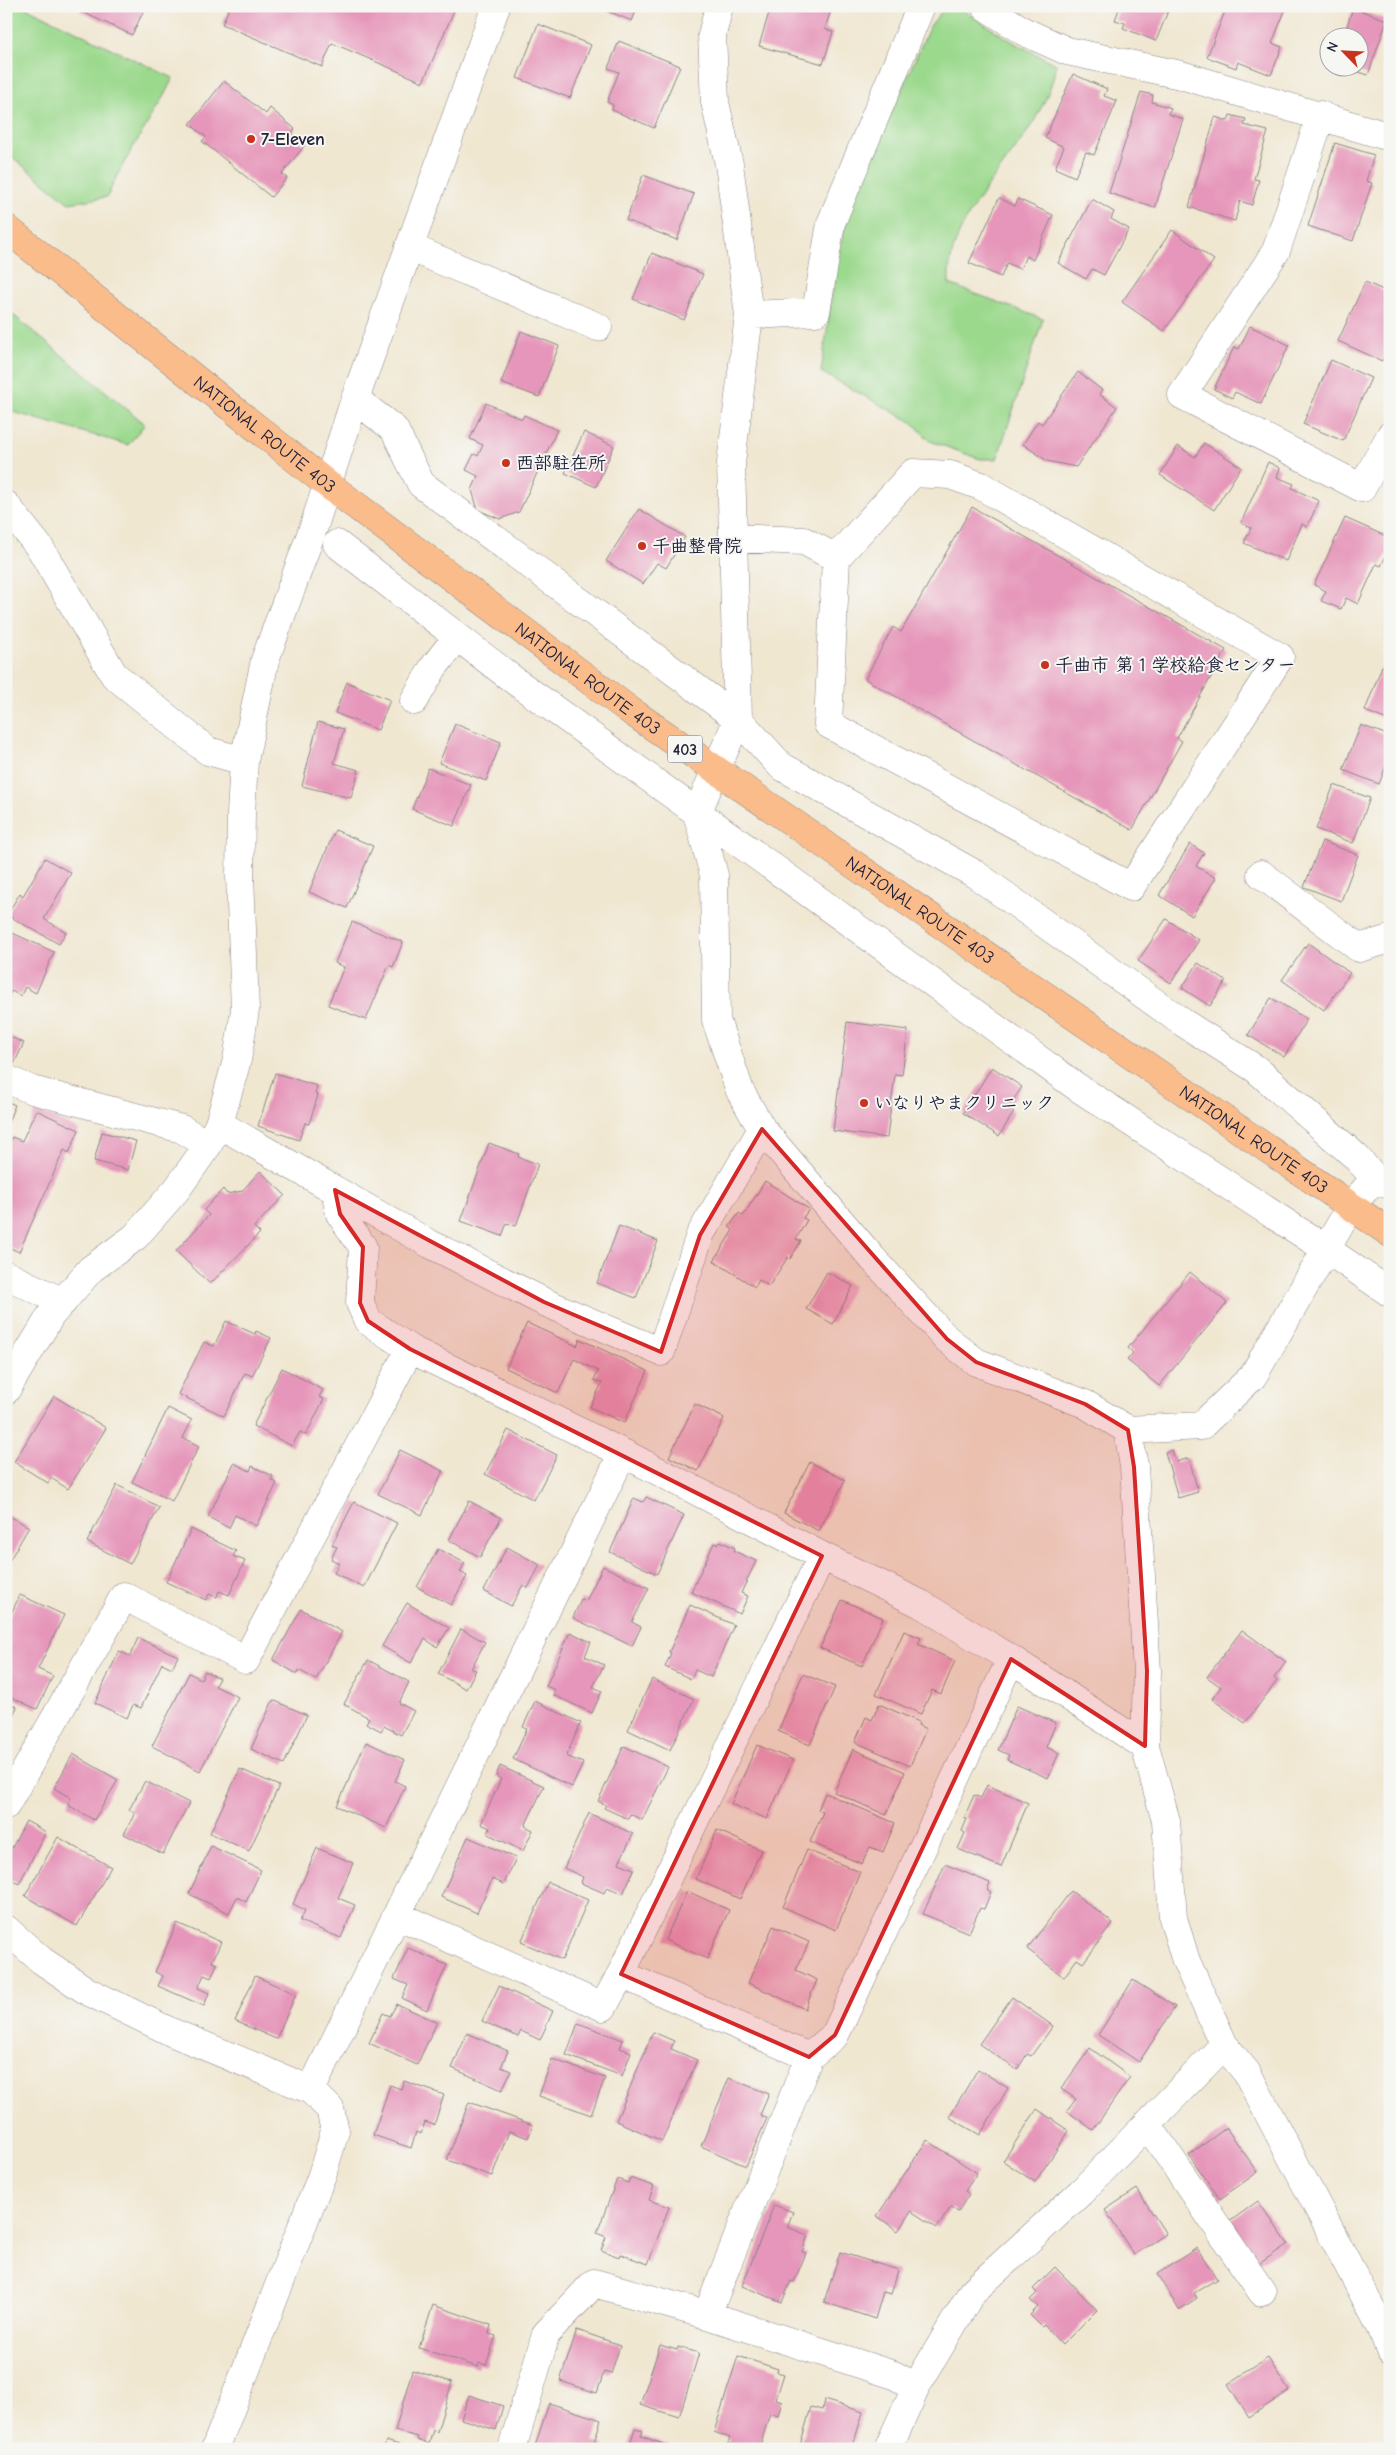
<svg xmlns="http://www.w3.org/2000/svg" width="1396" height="2455" font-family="'Comic Neue','Klee One',sans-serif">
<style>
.green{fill:#9bd98d;stroke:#5e7e64}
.building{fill:#e696ba}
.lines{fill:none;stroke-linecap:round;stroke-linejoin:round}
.minor-casing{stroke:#898486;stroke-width:29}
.highway-casing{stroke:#898486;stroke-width:29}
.minor{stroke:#fff;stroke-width:28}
.highway{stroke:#fabc8b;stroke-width:28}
.marked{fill:#d62828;fill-opacity:0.2;stroke:#d62828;stroke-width:4;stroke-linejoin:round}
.poi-dot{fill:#c8321e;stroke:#f6f6f2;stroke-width:2}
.labels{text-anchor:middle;stroke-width:4;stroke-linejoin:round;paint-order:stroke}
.shield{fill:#f6f6f2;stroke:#626272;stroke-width:1}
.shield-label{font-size:16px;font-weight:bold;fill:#22223b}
.poi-label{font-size:18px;font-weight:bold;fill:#22223b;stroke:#f6f6f2;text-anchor:start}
.street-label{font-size:18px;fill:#22223b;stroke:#f6f6f2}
</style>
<rect width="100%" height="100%" fill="#f6f6f2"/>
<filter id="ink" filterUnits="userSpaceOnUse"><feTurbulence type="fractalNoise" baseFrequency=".02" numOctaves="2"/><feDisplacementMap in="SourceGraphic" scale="10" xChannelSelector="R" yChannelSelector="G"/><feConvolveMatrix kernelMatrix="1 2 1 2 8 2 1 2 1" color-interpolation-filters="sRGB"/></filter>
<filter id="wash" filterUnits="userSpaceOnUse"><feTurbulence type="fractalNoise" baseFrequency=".0096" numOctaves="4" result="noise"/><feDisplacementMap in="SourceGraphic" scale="20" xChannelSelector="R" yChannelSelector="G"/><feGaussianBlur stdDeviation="1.12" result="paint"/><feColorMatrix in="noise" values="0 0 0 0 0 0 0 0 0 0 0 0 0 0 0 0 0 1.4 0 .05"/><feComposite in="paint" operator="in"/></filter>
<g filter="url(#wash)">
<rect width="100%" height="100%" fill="#f0e7d1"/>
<path class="green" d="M6,6H23L173,78C153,119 125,155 107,197L69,203L6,152Z
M946,6H956L1018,45L1056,64C1045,144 944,205 949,284L1043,319L997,459H980L930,441L913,423L821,372L837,260L851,203L930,26Z
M6,309L145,424L128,445L6,410Z"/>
<g id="blocks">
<path class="building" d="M82,6H146L132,35L80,11Z
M230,6H456L423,82L332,43L322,67L222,24Z
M595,6H638L632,21Z
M771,6H832L825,29L833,32L823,64L759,46Z
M1115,6H1170L1156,41L1123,28L1125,23L1115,20L1119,9L1115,8Z
M1227,6H1287L1272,43L1282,47L1271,75L1238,62L1236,68L1207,57Z
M1353,8L1387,20L1368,75L1347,68H1358V38H1343Z
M538,24L591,45L570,98L517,78Z
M619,41L680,66L654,128L612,110L613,105L607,102L619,72L608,68Z
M1073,74L1107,89L1104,96L1117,101L1094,155L1086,152L1075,177L1055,168L1064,147L1045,138Z
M224,81L266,114L270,108L295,129L291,134L305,145L282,174L287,178L271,197L202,141L206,137L190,124Z
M1141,92L1153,95L1152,102L1171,108L1168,114L1183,119L1155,208L1109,193Z
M1230,115L1246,119L1244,125L1268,131L1254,179L1259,180L1252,205L1240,201L1235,221L1189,207L1215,117L1228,121Z
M1335,143L1374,155L1366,181L1372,183L1353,241L1308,226Z
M643,175L694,194L677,240L626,220Z
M999,198L1015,206L1018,199L1053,215L1033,260L1026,256L1020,269L1007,263L1001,277L969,263Z
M1092,199L1114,212L1111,219L1129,229L1104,275L1092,269L1086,279L1058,263Z
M1172,230L1214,260L1164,331L1122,302Z
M652,253L703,274L684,320L633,299Z
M1365,282L1390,293V343L1382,361L1338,341Z
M1250,326L1289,345L1261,404L1235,392L1232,398L1214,389L1234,347L1239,349Z
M521,331L559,346L539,397L501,383Z
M1331,360L1371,378L1343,441L1303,424Z
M1078,372L1102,390L1099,394L1117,407L1076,467L1047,461L1023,444L1038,421L1042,424Z
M486,403L522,419L524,415L557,430L519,512L500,519L478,510L472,490L478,476L466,470L474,454L478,456L483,445L470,439Z
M584,432L614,446L596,487L565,473Z
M1204,443L1241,467L1214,510L1160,475L1178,446L1195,457Z
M1268,462L1280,468L1277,477L1294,484L1292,488L1319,501L1307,527L1302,524L1286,561L1244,543L1251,528L1241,523Z
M972,507L1226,650L1177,738L1182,741L1132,830L865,679L893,627L901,632Z
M639,509L685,537L666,568L657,563L643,584L606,561Z
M1345,518L1390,538V548L1381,566L1376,564L1358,604L1346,598L1341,609L1321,601L1326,591L1314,585Z
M1382,666L1390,669V721L1365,711Z
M347,682L390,700L378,730L335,713Z
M318,722L344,729L334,763L359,770L351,798L302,786Z
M455,724L501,742L486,781L439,763Z
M1361,725L1390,736V756L1379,784L1343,770Z
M428,768L471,785L454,826L412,809Z
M1334,785L1370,798L1353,843L1316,829Z
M335,830L373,846L347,908L309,892Z
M1322,841L1358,855L1341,901L1304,887Z
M1190,844L1204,853L1196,866L1216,878L1192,916L1159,895Z
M45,858L71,873L44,919L66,932L59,944L7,915L20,893L23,896Z
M1166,919L1199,940L1171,983L1138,961Z
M352,922L403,942L393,967L389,965L366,1020L328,1005L344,967L335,963Z
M6,930L54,952L36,993L25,987L21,996L11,991L6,1003Z
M1308,943L1350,973L1324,1010L1282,980Z
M1198,963L1226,981L1210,1006L1182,988Z
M1271,998L1307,1019L1284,1057L1248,1035Z
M847,1022L908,1030L902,1075L895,1074L887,1138L833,1131Z
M6,1035L24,1043L14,1064L6,1060Z
M992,1067L1022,1087L1008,1108L1014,1112L999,1136L963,1113Z
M275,1073L317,1086L315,1094L318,1095L309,1124L305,1123L299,1140L258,1126Z
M6,1101L15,1105L6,1127Z
M36,1110L79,1130L69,1153L64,1150L19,1252L6,1246V1151L12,1137L22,1141Z
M102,1132L136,1141L128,1170L94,1161Z
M489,1143L519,1154L518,1157L538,1164L516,1226L507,1223L502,1236L461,1221Z
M260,1171L285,1195L254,1227L260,1233L210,1284L176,1251L209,1215L204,1210L223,1189L227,1194L242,1191Z
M765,1181L809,1209L803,1218L807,1220L796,1239L801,1241L790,1259L788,1257L769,1286L759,1280L755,1287L714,1261L733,1230L729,1227L739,1213L743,1216Z
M619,1226L658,1241L636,1298L597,1283Z
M827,1272L853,1286L833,1324L806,1309Z
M1190,1272L1227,1303L1159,1386L1127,1360L1133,1353L1128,1348Z
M226,1321L255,1334L256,1331L271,1338L252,1376L245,1373L224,1416L178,1394L204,1342L214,1346Z
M527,1323L577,1346L580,1339L648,1371L624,1423L590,1407L602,1383L594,1380L598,1371L574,1359L558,1393L506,1368Z
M282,1368L323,1390L319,1397L324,1399L306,1435L300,1432L292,1446L253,1426Z
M54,1396L106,1428L68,1489L51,1478L48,1483L14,1462Z
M695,1404L724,1418L698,1471L669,1457Z
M168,1408L192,1420L183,1438L199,1446L172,1501L132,1482Z
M508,1430L557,1455L534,1500L485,1474Z
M400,1450L443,1471L422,1515L378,1494Z
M1172,1450L1176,1462L1189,1458L1198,1492L1178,1498L1165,1452Z
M810,1462L845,1480L819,1531L784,1513Z
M234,1463L250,1471L252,1466L273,1476L271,1480L277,1483L256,1526L235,1515L229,1528L208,1517Z
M117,1485L159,1507L130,1564L87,1542Z
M646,1497L684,1515L657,1574L610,1552L634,1498L643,1502Z
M469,1501L501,1518L480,1557L449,1540Z
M354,1502L397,1523L364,1588L334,1573L339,1563L331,1559L337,1547L332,1545Z
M6,1514L29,1527L6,1566Z
M191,1529L236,1551L233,1556L245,1561L229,1595L219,1591L217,1597L209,1594L206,1600L166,1582Z
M720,1541L735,1548L734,1551L756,1561L741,1593L748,1596L740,1614L691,1592L714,1543L718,1544Z
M507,1547L540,1565L528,1588L523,1585L511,1606L484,1591Z
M438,1549L465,1563L460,1572L467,1576L451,1605L417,1587Z
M603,1566L649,1588L632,1622L641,1627L632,1646L573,1618L581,1599L586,1601Z
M20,1595L64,1615L38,1669L53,1676L37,1709L6,1695V1624Z
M842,1600L883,1618L862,1666L820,1648Z
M407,1603L449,1628L437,1647L425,1639L411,1663L382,1646Z
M690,1605L734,1625L711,1677L695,1670L691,1679L665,1667L671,1653L669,1652Z
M301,1609L342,1632L316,1680L299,1670L297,1674L273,1660Z
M461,1629L485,1642L471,1669L476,1670L466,1689L438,1674Z
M1242,1630L1286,1662L1274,1678L1277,1681L1245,1723L1212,1699L1221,1687L1207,1677Z
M904,1631L921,1638L918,1644L955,1661L941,1694L932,1690L921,1714L876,1694Z
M570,1632L591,1642L585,1656L604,1665L593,1687L602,1691L592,1713L553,1695L555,1690L546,1686Z
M138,1638L178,1656L172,1668L162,1663L141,1708L133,1705L127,1718L95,1703L119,1651L130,1656Z
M368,1660L409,1682L399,1703L414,1711L401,1735L384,1726L381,1731L366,1723L369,1718L344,1704Z
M205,1671L219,1678L215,1686L238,1697L200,1771L152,1746L189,1673L201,1679Z
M803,1674L835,1687L810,1745L778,1731Z
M652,1679L694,1699L670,1750L628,1730Z
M273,1700L307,1715L284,1764L251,1749Z
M535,1701L581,1723L566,1756L583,1763L572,1787L513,1759L527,1729L523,1727Z
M6,1702L17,1707L6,1730Z
M879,1704L919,1722L918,1725L926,1729L910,1766L855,1742L866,1717L872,1720Z
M1017,1706L1056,1723L1046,1747L1059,1753L1048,1778L1007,1760L1009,1755L998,1750Z
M366,1742L405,1760L395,1781L405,1786L386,1828L337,1806Z
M757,1745L793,1760L767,1819L731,1804Z
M624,1746L668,1767L642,1820L630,1814L628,1819L604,1808L606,1805L598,1801Z
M853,1749L905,1772L886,1815L834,1792Z
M73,1754L118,1780L94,1820L68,1805L71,1798L54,1788Z
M500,1766L544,1786L525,1826L533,1830L523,1851L488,1834L490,1828L481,1824L501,1779L496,1776Z
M240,1769L279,1786L249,1851L210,1833Z
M145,1781L189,1803L163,1854L124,1834L135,1813L129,1810Z
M987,1785L1028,1803L1001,1867L958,1849L965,1833L962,1831L967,1819L964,1818L974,1795L981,1798Z
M825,1793L895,1823L883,1852L870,1847L862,1864L810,1842L823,1812L818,1810Z
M589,1813L633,1834L619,1863L634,1869L623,1894L607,1887L604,1893L581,1883L583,1877L564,1868Z
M26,1821L46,1832L19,1884L6,1877L9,1864L6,1859Z
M717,1830L761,1850L740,1899L696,1879Z
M58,1837L111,1867L77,1926L25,1896Z
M468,1837L516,1858L504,1884L492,1879L477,1913L441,1897Z
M211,1846L261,1870L246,1902L237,1897L229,1913L189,1894Z
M317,1848L353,1863L338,1898L355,1905L341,1938L300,1921L305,1910L293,1904Z
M807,1850L860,1872L836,1930L783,1907Z
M945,1864L990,1883L987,1890L991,1892L984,1909L980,1908L969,1933L923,1914Z
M548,1882L588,1900L562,1960L521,1942Z
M687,1891L729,1910L707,1959L665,1940Z
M1071,1891L1113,1923L1083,1963L1077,1959L1064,1977L1027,1949Z
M177,1923L221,1942L212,1962L217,1964L211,1978L204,1975L198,1988L209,1993L204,2006L158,1986L163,1976L155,1972Z
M773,1926L809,1942L796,1970L817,1980L805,2009L748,1983Z
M408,1948L447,1965L427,2010L402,1998L408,1985L394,1979Z
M255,1976L296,1994L276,2039L235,2021Z
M1133,1980L1175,2007L1139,2062L1098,2035Z
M499,1986L553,2011L540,2040L521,2031L518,2037L482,2021Z
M1012,1997L1053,2026L1031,2056L1027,2054L1017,2070L979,2044Z
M397,2004L437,2022L417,2065L369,2043L383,2013L390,2016Z
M578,2023L623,2040L620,2048L631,2052L622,2076L566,2055Z
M653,2032L674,2041L671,2049L697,2060L662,2141L616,2121Z
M467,2033L508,2051L501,2067L511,2071L502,2090L452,2068Z
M1090,2048L1130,2077L1093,2130L1067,2111L1076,2099L1061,2089Z
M552,2059L605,2078L591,2115L539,2096Z
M978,2069L1008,2088L980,2135L949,2117Z
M729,2078L769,2094L760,2115L767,2118L746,2166L701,2146Z
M404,2081L444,2095L434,2125L425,2122L421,2134L416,2132L411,2148L373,2135L390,2085L401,2089Z
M469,2102L533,2125L528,2138L509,2131L492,2176L447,2160Z
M1037,2109L1069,2131L1035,2182L1003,2161Z
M1226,2128L1258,2172L1220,2199L1189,2155Z
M927,2140L977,2173L965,2191L969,2194L958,2212L951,2207L937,2228L911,2211L898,2231L877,2216Z
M630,2178L654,2186L649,2200L669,2207L648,2264L620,2254L619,2257L601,2250L606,2237L597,2233L617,2179L628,2183Z
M1137,2189L1166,2234L1134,2255L1105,2210Z
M1258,2201L1288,2244L1259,2264L1229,2222Z
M774,2205L793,2212L787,2227L808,2235L802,2252L806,2253L794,2282L791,2281L782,2302L742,2286Z
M1197,2248L1217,2279L1194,2293L1197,2298L1179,2310L1157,2274Z
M840,2252L898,2270L891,2294L883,2292L875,2319L824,2302Z
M1055,2267L1097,2310L1062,2345L1044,2325L1042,2327L1030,2315L1038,2307L1030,2300L1037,2293L1033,2289Z
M433,2305L491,2325L489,2334L496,2336L486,2365L479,2363L478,2367L419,2348Z
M577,2330L620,2345L611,2374L604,2372L597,2393L560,2381Z
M660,2345L677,2350L678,2347L699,2353L679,2417L640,2405Z
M738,2356L778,2369L777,2372L784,2374L776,2399L782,2401L778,2416L770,2413L759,2449H748L728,2443L730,2438L714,2432Z
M1268,2358L1289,2391L1249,2417L1228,2384Z
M412,2370L452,2382L437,2432L433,2430L429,2444L417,2440L418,2437L395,2431Z
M469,2395L503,2406L496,2430L461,2419Z
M824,2400L863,2412L852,2449H799L811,2407L822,2410Z
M549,2403L601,2420L594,2442L604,2445L603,2449H534Z
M635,2429L643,2431L641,2436L677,2449H628Z
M386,2441L409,2448V2449H384Z"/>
</g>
</g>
<g filter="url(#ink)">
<use href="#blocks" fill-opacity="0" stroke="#898486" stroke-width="1"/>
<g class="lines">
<defs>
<path id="minor" d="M719,6L712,35L715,102L729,164L749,315L731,463L738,719L697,813L714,875L716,1020L740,1091L762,1129L873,1259L947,1339L976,1362L1085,1404L1128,1430L1134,1467L1147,1671L1145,1746L1166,1821L1173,1918L1186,1961L1224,2045L1247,2073L1382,2329L1390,2351
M985,6L1023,31L1067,51L1181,75L1390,137
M1321,115L1276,251L1182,395L1362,488L1390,436
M409,247L598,327
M749,315L816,312L831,223L921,6
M355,399L394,429L421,484L738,719L781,766L975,874L1182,1022L1256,1069L1355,1156L1375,1178
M6,505L40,548L114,675L208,751L244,761
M733,538L804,541L836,558L828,724L1131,887L1280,657L981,486L950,475L913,473L836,558
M337,544L515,681L1077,1087L1326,1249L1390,1293
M414,701L433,668L457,637
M1261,874L1359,948L1390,939
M6,1079L32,1090L182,1129L208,1145
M219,1124L430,1244L544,1302L661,1352L700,1235L762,1129
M335,1190L340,1214L363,1247L360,1303L368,1321L410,1349L623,1453L822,1556L921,1604L1011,1659L1145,1746
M6,1275L63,1302
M6,1390L51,1315L91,1269L135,1237L177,1189L208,1145L219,1124L237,1060L245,1010L240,875L241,814L244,761L265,660L314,526L355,399L496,6
M1128,1430L1201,1426L1253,1376L1351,1206L1375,1178L1390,1185
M6,1805L124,1596L246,1660L410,1349
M397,1915L603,2007L621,1974L822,1556
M6,1929L41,1960L87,1991L171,2032L311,2090L330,2109L335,2131L322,2175L215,2449
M621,1974L809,2057L835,2035L1011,1659
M311,2090L623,1453
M1147,2124L1262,2292
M707,2315L809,2057
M512,2449L546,2334L594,2283L707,2315L894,2375L916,2387
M888,2449L916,2387L972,2292L1081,2192L1224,2045"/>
<g id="highway">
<path id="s1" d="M6,228L327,484L632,712L1390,1233"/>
</g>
</defs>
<use href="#minor" class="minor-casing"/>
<use href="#highway" class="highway-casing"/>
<use href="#minor" class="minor"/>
<use href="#highway" class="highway"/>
</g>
</g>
<path class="marked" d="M762,1129L947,1339L976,1362L1085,1404L1128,1430L1134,1467L1147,1671L1145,1746L1011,1659L835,2035L809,2057L621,1974L822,1556L410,1349L368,1321L360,1303L363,1247L340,1214L335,1190L544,1302L661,1352L700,1235Z"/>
<g class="poi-dot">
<circle cx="251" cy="139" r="5"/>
<circle cx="506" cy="463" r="5"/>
<circle cx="642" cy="546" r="5"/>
<circle cx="1045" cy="665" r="5"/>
<circle cx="864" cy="1103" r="5"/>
</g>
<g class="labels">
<rect class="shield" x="667.5" y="735.5" width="35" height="27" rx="4"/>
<g class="shield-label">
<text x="685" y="755">403</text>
</g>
<g class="poi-label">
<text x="261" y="145">7-Eleven</text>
<text x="516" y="469">西部駐在所</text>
<text x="652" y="552">千曲整骨院</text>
<text x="1055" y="671">千曲市 第１学校給食センター</text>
<text x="874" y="1109">いなりやまクリニック</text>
</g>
<g class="street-label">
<text dy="6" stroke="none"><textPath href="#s1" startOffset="331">NATIONAL ROUTE 403</textPath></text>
<text dy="6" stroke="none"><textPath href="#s1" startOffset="736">NATIONAL ROUTE 403</textPath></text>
<text dy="6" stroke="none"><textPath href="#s1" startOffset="1141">NATIONAL ROUTE 403</textPath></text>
<text dy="6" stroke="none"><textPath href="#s1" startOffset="1546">NATIONAL ROUTE 403</textPath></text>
</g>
</g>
<rect width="1396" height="2455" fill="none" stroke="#f6f6f2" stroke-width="25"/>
<g transform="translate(1344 52) rotate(294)"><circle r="24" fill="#f6f6f2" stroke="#a1a1a9"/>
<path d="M0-4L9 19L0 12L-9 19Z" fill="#c8321e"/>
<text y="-8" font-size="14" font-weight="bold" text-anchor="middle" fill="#22223b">N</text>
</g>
</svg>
